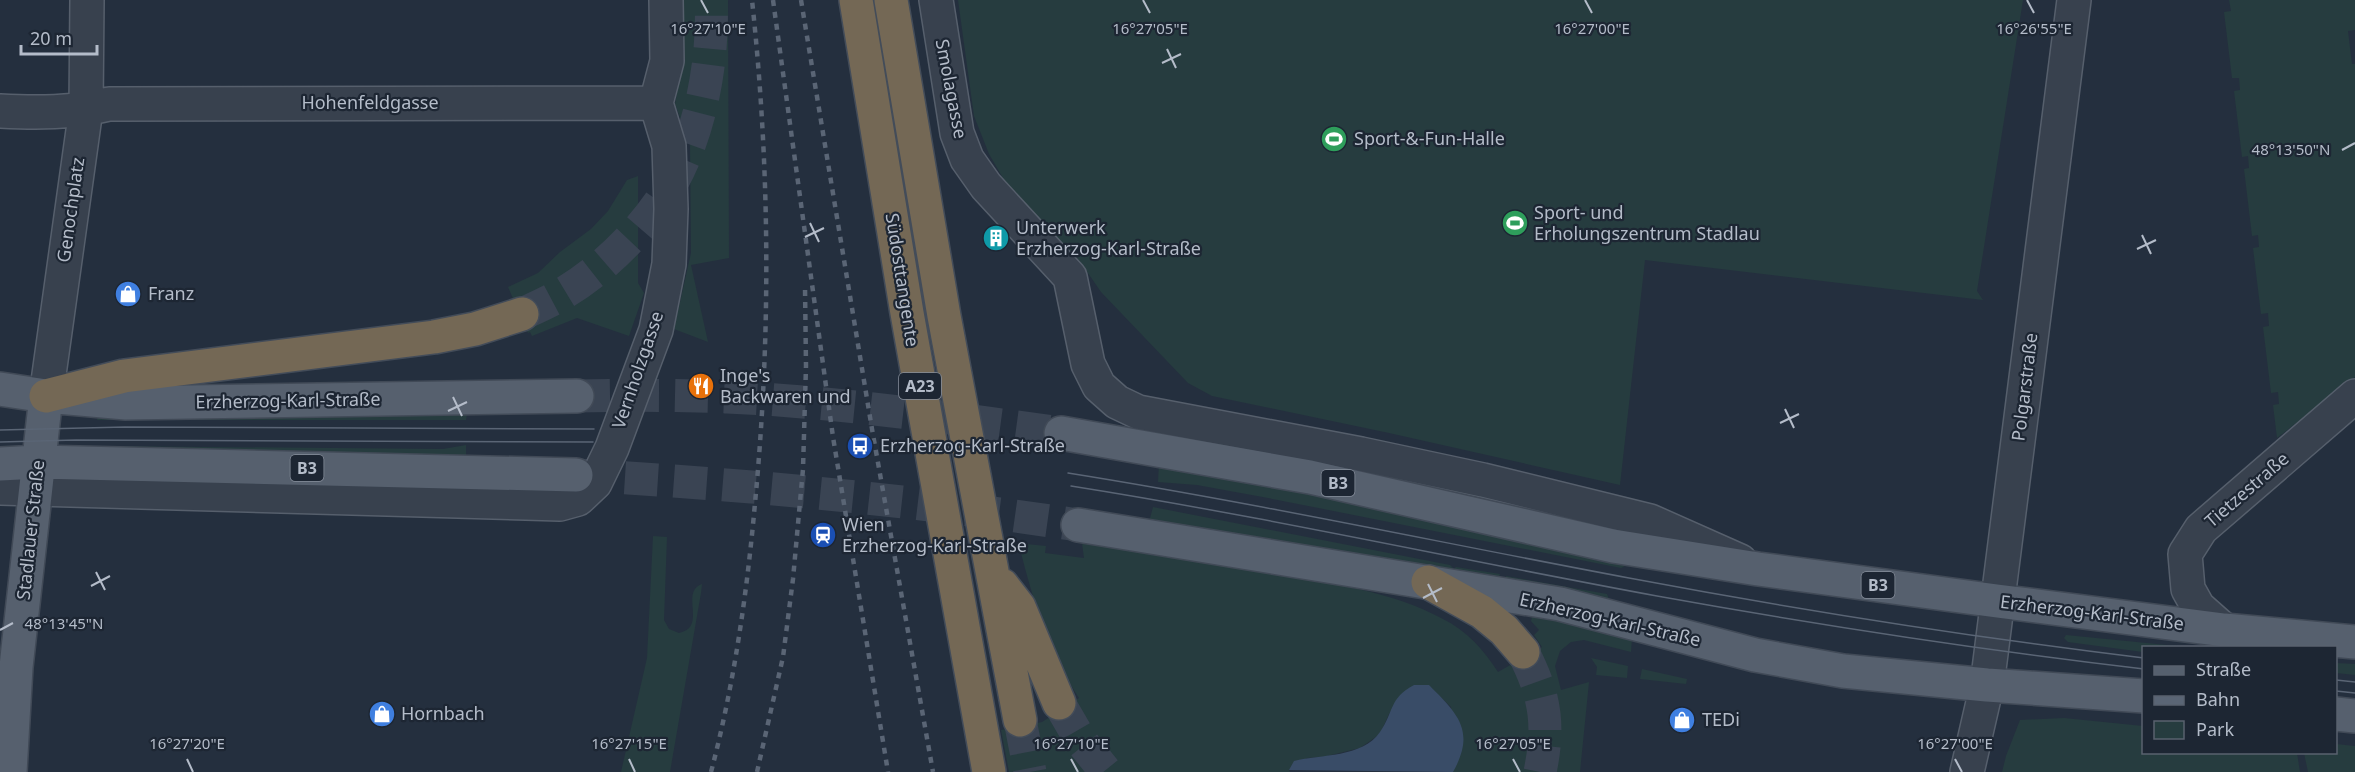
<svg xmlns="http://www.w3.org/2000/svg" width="2355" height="772" font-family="'Noto Sans',sans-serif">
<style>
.green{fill:#263c3f}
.water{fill:#394c67}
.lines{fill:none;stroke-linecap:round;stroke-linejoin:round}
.major-tunnel{stroke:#3a4453;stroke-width:33;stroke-dasharray:33 16;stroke-linecap:butt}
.highway-tunnel{stroke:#3a4453;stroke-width:33;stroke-dasharray:33 16;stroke-linecap:butt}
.minor-casing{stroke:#565f6c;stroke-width:36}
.major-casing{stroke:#414a57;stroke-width:36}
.highway-casing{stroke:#434c59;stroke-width:36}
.minor{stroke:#38414e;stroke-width:33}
.major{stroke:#56606e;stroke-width:33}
.highway{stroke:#746855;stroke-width:33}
.tram{stroke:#5a6575;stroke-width:1.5}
.rail{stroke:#5a6575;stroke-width:4.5;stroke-dasharray:6 6;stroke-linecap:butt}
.ticks{fill:none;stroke:#b4bcc9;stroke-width:2}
.labels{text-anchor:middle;stroke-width:4.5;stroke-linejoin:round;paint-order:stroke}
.shield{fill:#1d2633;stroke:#878f9c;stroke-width:1.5}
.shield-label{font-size:16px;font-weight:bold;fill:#b4bcc9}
.street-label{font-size:18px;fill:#b4bcc9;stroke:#1d2633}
.poi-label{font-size:18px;fill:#b4bcc9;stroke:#1d2633;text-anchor:start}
.ticks-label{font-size:15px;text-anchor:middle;fill:#b4bcc9;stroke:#1d2633;stroke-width:4.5;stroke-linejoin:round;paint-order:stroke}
</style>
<rect width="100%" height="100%" fill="#242f3e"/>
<path class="green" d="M684,0H728L729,258L691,265L708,342L674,329L691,253L690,145L675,104L680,76Z
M958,0H2023L1977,291L1983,300L1645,260L1620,485L1389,433L1212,396L1188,383L1101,292L1079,260L1007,185L989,154L974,116Z
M2229,0H2355V30L2348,31L2352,64H2355V377L2277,438L2273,405L2279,404L2278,392L2271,393L2263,327L2269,326L2268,313L2261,314L2253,248L2259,247L2258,235L2252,236L2244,169L2249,168L2248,156L2242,157L2234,91L2240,90L2239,78H2232L2224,12L2231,11Z
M638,176V283L644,293L629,336L577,318L532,336L530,332L528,333L508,287L538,273L560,252L591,229L608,211L627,180Z
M467,414L466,420H97L98,416Z
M466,445V455H473V458L98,449L97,446L443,449Z
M1159,463L1195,469L1631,563L1621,568L1268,498L1197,485L1158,482Z
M1153,507L1450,565L1454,569L1456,567L1500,574L1498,579L1149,522Z
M653,536L667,537L664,620L669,629L679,633C708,627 679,592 702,584L701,593L670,772H621L647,658Z
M1082,543C1143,553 1205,563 1267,573C1326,583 1390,590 1443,619C1467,631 1484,650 1498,672L1542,647L1534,635L1539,630L1531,621L1532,617L1554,621L1562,618L1632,637L1631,652L1584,640L1571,642L1560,651L1555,666L1561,690L1589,682L1580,772H1453L1451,707L1428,685H1414L1389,714L1380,734L1360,748L1323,757L1307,758L1289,770L1290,772H1009L1001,730L1042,722L1079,698C1050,654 1034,604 1021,553L1028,551L1026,544L1046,546L1045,553L1084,558Z
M1506,576L1607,594L1609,599L1505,581Z
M2066,635L2187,647L2144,648L2143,652L2068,642L2064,638Z
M1591,658L1628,666L1627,678L1596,675L1597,667Z
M2336,663L2355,664V675L2336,673Z
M1642,669L1687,679L1686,684L1640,679Z
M2064,718L2143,726L2144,752L2297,753L2300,772H2002L2006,756L2020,720Z
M2336,744L2355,746V772H2308L2304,753L2336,752Z"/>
<path class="water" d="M1414,685H1429C1458,714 1476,731 1453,772L1289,770L1294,761C1321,754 1362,758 1380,732C1394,712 1389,698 1414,685Z"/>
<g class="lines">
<path class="major-tunnel" d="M577,396C627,395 677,395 727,397C839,402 950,418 1061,433
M576,475C744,484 911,500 1078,525"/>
<path class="highway-tunnel" d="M522,314C535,308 549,302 562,294C605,269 649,224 673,181C701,130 714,58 711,0
M1523,652C1545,695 1550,724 1540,772
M1059,703L1081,741L1106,772
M1020,720L1030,772"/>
<defs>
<path id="minor" d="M936,0L957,133L967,159L986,186L1070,277L1088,364L1099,386L1117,402L1138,412L1361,454L1483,480L1650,521L1740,561
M0,111C37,113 72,113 109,104L656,103
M46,396L86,109L87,0
M0,488L560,504L578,499L595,483L612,448L656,330L669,264L671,209L669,146L656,103L667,61L666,0
M2224,630L2198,607L2188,589L2185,554L2201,529L2355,396
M1967,772L1987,685L2074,0"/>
<path id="major" d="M0,389L46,396L126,403L577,396
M1061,433L1310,477L1613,546L1758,569L1997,601L2224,630L2355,642
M0,464L38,462L576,475
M1078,525L1560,604L1755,655L1843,671L1987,685L2144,696
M2336,714L2355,716
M10,772L16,667L46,396"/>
<path id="highway" d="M856,0L907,313L989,772
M891,0L944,316L1020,720
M46,396L124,376L434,337L475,329L522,314
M1428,582L1482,612L1504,630L1523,652
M1002,585L1019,607L1059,703"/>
</defs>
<use href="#minor" class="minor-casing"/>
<use href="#major" class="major-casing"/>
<use href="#highway" class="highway-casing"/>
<use href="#minor" class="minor"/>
<use href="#major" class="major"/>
<use href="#highway" class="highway"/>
<path class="tram" d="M0,430L125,427L594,429
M0,442L76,440L593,442
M1068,473C1256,503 1442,543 1629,578C1799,610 1971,637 2144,658
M1071,486C1267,517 1461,560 1657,596C1818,625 1981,650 2144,669
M2336,680L2355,682
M2336,691L2355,693"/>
<path class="rail" d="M773,0L833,437L888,772
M801,0L872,429L933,772
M711,772C734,685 747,593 755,503C771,335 770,168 752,0
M757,772L783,657L793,579L803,469L806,366L805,287"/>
</g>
<path class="ticks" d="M701,0L708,13M1143,0L1150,13M1585,0L1592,13M2027,0L2034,13M1167,49L1176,68M1162,63L1181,54M2342,150L2355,143M810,223L819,242M2142,235L2151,254M805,237L824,228M2137,249L2156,240M453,397L462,416M1785,409L1794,428M448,411L467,402M1780,423L1799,414M96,572L105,590M1428,584L1437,602M91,586L110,576M1423,598L1442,588M0,630L13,623M187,759L193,772M629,759L635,772M1071,759L1078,772M1513,759L1520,772M1955,759L1962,772"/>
<defs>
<symbol id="stadium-disc" viewBox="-11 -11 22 22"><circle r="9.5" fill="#2e9e5b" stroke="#1d2633"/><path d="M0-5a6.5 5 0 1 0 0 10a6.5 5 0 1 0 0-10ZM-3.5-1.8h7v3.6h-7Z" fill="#fff"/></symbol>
<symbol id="building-disc" viewBox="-11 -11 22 22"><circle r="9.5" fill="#0f9aa8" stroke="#1d2633"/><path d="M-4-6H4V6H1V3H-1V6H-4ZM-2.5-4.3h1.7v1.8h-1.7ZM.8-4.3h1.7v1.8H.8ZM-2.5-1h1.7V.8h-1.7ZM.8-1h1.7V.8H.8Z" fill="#fff"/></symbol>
<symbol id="shop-disc" viewBox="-11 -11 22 22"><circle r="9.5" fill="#3f7fe0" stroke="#1d2633"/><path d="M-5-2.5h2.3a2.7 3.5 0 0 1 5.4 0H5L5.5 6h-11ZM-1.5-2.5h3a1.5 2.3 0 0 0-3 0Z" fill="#fff"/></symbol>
<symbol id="restaurant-disc" viewBox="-11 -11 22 22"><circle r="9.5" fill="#e8710a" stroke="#1d2633"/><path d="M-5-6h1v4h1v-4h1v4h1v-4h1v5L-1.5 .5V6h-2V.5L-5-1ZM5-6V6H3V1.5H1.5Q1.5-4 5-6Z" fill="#fff"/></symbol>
<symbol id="bus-disc" viewBox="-11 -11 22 22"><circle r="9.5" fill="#1a4fb4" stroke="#1d2633"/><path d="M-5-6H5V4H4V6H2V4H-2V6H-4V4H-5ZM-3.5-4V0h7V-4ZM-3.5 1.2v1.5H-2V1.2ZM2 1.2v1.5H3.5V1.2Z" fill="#fff"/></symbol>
<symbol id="station-disc" viewBox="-11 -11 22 22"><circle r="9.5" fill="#1a4fb4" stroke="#1d2633"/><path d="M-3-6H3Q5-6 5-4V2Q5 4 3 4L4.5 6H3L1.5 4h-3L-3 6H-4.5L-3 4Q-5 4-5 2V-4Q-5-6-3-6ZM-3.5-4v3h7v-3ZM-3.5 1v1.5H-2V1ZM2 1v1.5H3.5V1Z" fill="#fff"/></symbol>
</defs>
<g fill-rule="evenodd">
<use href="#stadium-disc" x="1319" y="124" width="30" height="30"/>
<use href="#stadium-disc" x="1500" y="208" width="30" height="30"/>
<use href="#building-disc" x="981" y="223" width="30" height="30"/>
<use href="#shop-disc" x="113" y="279" width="30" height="30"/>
<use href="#restaurant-disc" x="686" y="371" width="30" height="30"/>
<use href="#bus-disc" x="845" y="431" width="30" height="30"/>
<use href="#station-disc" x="808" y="520" width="30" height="30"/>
<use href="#shop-disc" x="367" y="699" width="30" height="30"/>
<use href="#shop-disc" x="1667" y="705" width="30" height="30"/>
</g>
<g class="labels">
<g class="shield">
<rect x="899" y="373" width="42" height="26" rx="4.5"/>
<rect x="290.5" y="455" width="33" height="26" rx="4.5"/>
<rect x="1321.5" y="470" width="33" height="26" rx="4.5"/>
<rect x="1861.5" y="572" width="33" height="26" rx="4.5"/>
</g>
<g class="shield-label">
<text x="920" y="392">A23</text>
<text x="307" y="474">B3</text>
<text x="1338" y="489">B3</text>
<text x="1878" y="591">B3</text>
</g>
<g class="street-label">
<text transform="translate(951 89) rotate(79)" y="6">Smolagasse</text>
<text x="370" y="109">Hohenfeldgasse</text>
<text transform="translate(71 210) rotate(-82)" y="6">Genochplatz</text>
<text transform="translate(902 280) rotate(81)" y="6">Südosttangente</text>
<text transform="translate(638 370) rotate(-71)" y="6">Vernholzgasse</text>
<text transform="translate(2025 387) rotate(-83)" y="6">Polgarstraße</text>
<text transform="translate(288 401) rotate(-1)" y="6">Erzherzog-Karl-Straße</text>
<text transform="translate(2247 490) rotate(-41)" y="6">Tietzestraße</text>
<text transform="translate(31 530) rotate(-84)" y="6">Stadlauer Straße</text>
<text transform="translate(2092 613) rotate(7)" y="6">Erzherzog-Karl-Straße</text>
<text transform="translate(1610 620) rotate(13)" y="6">Erzherzog-Karl-Straße</text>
</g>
<g class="poi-label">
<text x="1354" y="145">Sport-&amp;-Fun-Halle</text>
<text x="1534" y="219">Sport- und<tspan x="1534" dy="21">Erholungszentrum Stadlau</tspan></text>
<text x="1016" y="234">Unterwerk<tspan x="1016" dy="21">Erzherzog-Karl-Straße</tspan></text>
<text x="148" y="300">Franz</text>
<text x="720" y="382">Inge's<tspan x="720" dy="21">Backwaren und</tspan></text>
<text x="880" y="452">Erzherzog-Karl-Straße</text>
<text x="842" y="531">Wien<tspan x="842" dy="21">Erzherzog-Karl-Straße</tspan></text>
<text x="401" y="720">Hornbach</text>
<text x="1702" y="726">TEDi</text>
</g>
</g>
<g class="ticks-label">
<text x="708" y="34">16°27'10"E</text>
<text x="1150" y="34">16°27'05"E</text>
<text x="2034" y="34">16°26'55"E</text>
<text x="1592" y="34">16°27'00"E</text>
<text x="2291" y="155">48°13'50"N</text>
<text x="64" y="629">48°13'45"N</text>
<text x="187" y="749">16°27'20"E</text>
<text x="629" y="749">16°27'15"E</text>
<text x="1071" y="749">16°27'10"E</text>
<text x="1513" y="749">16°27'05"E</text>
<text x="1955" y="749">16°27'00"E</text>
</g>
<rect x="2142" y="646" width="195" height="108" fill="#1d2633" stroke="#59626f" stroke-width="1.5"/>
<rect x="2154" y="666" width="30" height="9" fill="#56606e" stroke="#59626f" stroke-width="1.5"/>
<text x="2196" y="676" font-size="18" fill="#b4bcc9">Straße</text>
<rect x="2154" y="696" width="30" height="9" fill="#5a6575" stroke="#59626f" stroke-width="1.5"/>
<text x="2196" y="706" font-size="18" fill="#b4bcc9">Bahn</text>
<rect x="2154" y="721" width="30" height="18" fill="#263c3f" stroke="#59626f" stroke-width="1.5"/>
<text x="2196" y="736" font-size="18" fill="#b4bcc9">Park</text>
<path d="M21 45v9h76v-9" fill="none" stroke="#b4bcc9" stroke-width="3"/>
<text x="30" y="45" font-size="18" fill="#b4bcc9" stroke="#1d2633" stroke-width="4.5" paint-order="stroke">20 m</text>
</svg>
